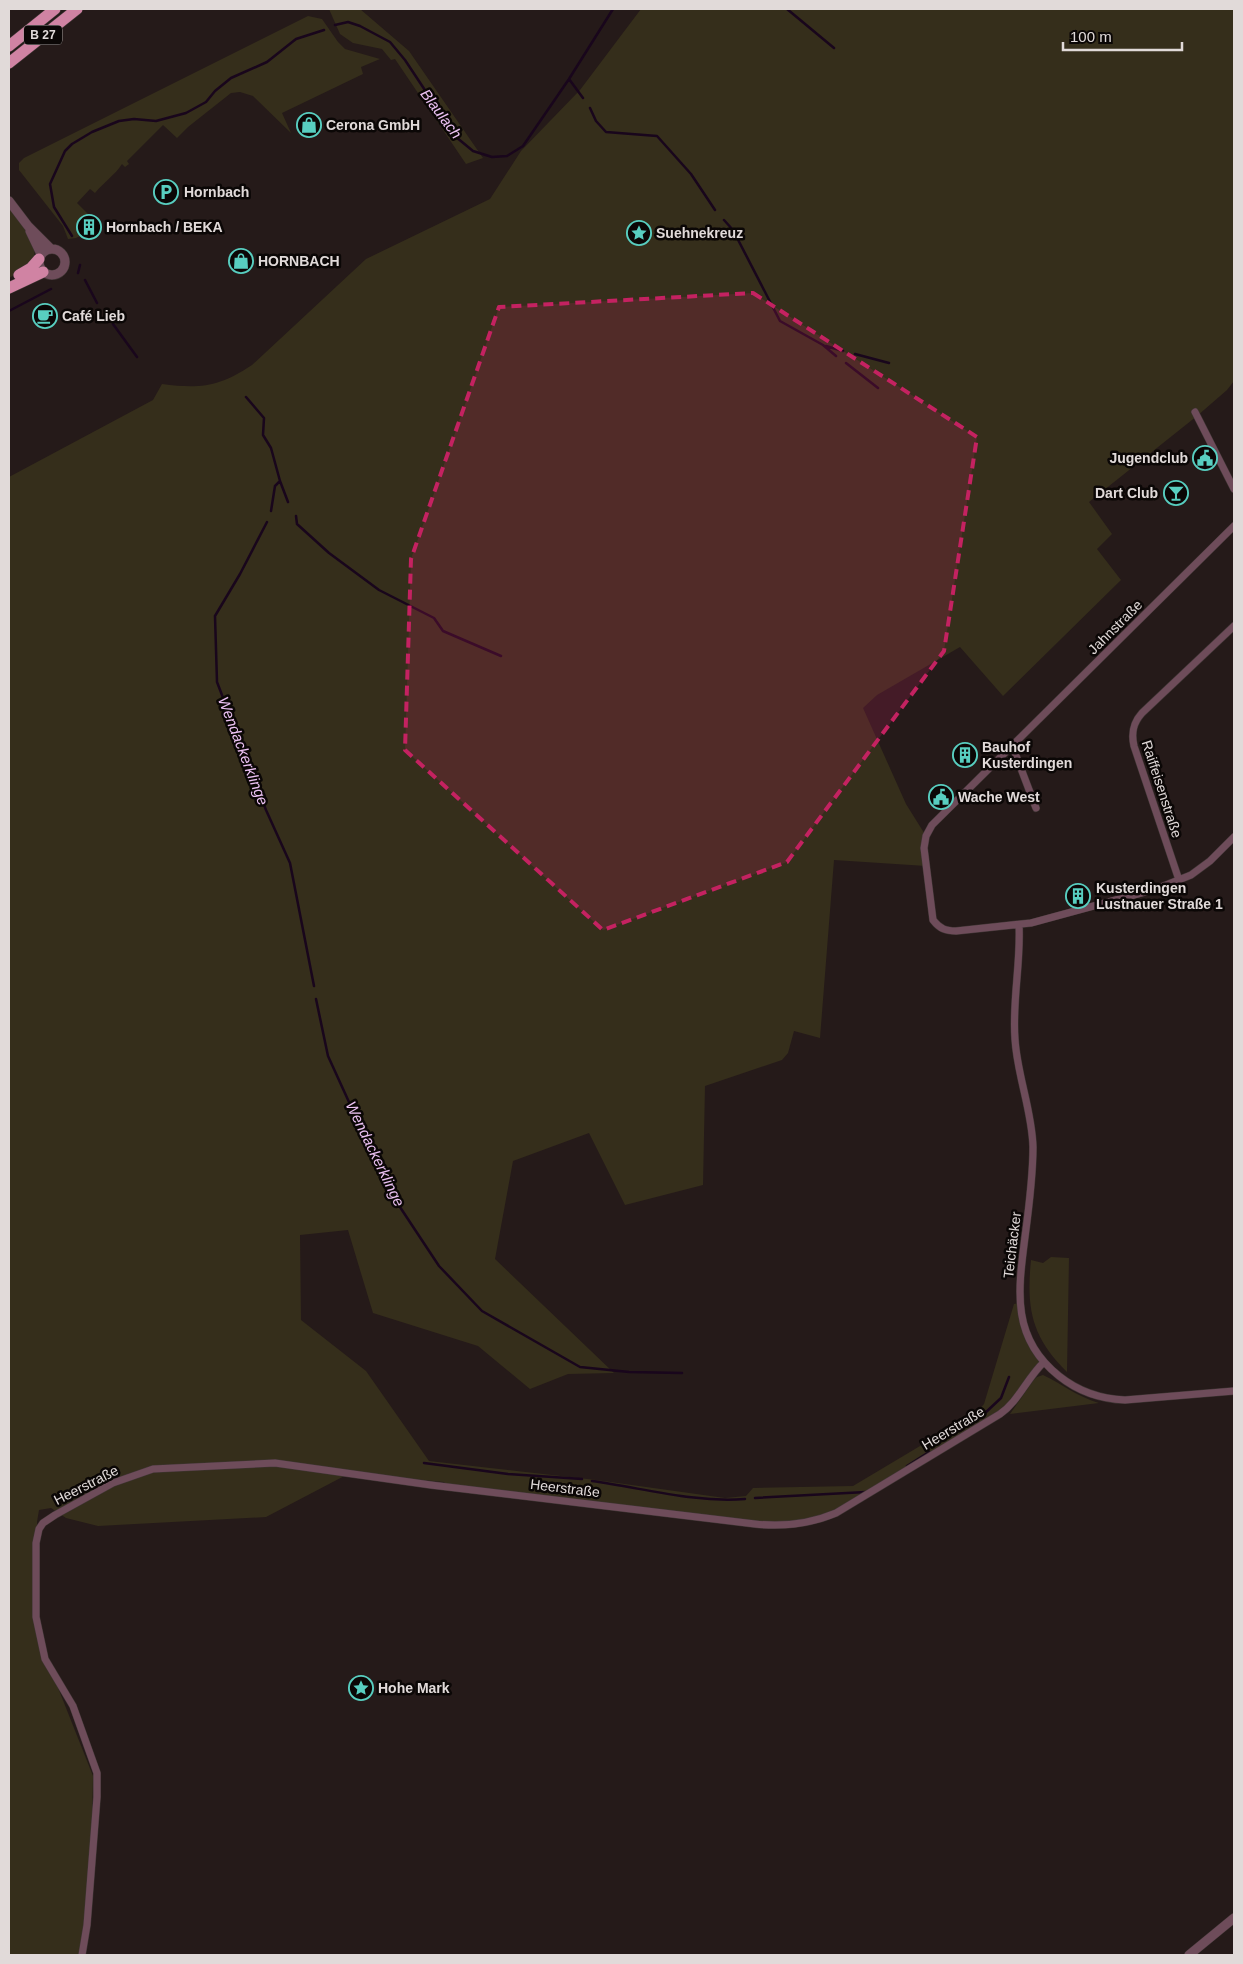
<svg xmlns="http://www.w3.org/2000/svg" width="1243" height="1964" font-family="Helvetica,sans-serif">
<style>
.green{fill:#352e1b}
.lines{fill:none;stroke-linecap:round;stroke-linejoin:round}
.stream{stroke:#19061c;stroke-width:2.5}
.minor-casing{stroke:#3f3534;stroke-width:8}
.tertiary-casing{stroke:#3f3534;stroke-width:10}
.trunk-casing{stroke:#3f3534;stroke-width:12}
.minor{stroke:#6e4c5a;stroke-width:7}
.tertiary{stroke:#6e4c5a;stroke-width:9}
.trunk{stroke:#d083a3;stroke-width:11}
.marked{fill:#c42261;fill-opacity:0.2;stroke:#c42261;stroke-width:4;stroke-dasharray:10 6;stroke-linejoin:round}
.labels{text-anchor:middle;stroke-width:5;stroke-linejoin:round;paint-order:stroke}
.shield{fill:#0b0706;stroke:#a19b9a;stroke-width:1}
.shield-label{font-size:12px;font-weight:bold;fill:#e1dad9}
.poi-label{font-size:14px;font-weight:bold;fill:#e1dad9;stroke:#0b0706;text-anchor:start}
.street-label{font-size:14px;fill:#e1dad9;stroke:#0b0706}
.water-label{font-size:15px;font-style:italic;fill:#ecc2f3;stroke:#0b0706}
</style>
<rect width="100%" height="100%" fill="#251a19"/>
<path class="green" d="M329,9H360L409,51L483,158L466,164L395,59L391,60L382,49L353,43L340,34Z
M641,9H1234V381L1227,390L1197,416L1089,502L1112,534L1097,549L1121,580L1003,696L960,647L877,695L863,708L906,804L926,836V866L834,860L820,1038L794,1031L788,1053L782,1060L705,1086L703,1185L625,1205L589,1133L513,1161L495,1259L614,1373L568,1374L530,1389L478,1346L373,1313L348,1230L300,1235L301,1320L366,1371L429,1461L596,1480L725,1498L746,1496L753,1488L853,1486L977,1412L984,1404L1014,1304L1019,1303L1021,1315L1044,1362L1010,1405L836,1513L786,1525L449,1487L444,1482L350,1473L266,1517L98,1526L66,1518L51,1508L39,1510L37,1522L38,1617L47,1660L93,1776L92,1825L83,1955H9V477L153,400L162,384C200,389 219,387 252,365L366,259L490,199L521,151L580,90Z
M308,16L322,19L338,42L345,49L380,59L361,67L363,74L282,113L291,133L253,96L240,92L231,93L188,127L177,138L163,125L127,161L129,164L125,167L122,164C115,175 104,182 95,193L90,189L77,203L100,226L76,238L68,239L63,226L19,170V163L24,158Z
M9,208C22,223 48,251 26,268C21,272 14,275 9,278Z
M1051,1257L1069,1258L1067,1372C1032,1337 1026,1310 1031,1260L1043,1263Z
M1043,1375C1062,1384 1078,1397 1099,1403L1010,1414L1033,1381L1037,1377Z"/>
<g class="lines">
<path class="stream" d="M787,9L834,48
M335,25L348,22L360,26L390,42L405,60L456,137L473,151L492,157L507,156L523,146L569,79L613,9
M569,79L583,98
M590,108L596,121L606,132L657,136L691,174L715,210
M724,220L733,230L780,321L823,345L836,356
M72,236L54,207L50,184L65,151L72,144L92,132L119,121L134,119L156,121L186,113L206,102L215,91L231,78L267,62L296,39L324,30
M78,273L80,265
M85,280L97,303
M9,311L51,289
M113,324L137,357
M826,346L843,351
M855,354L889,363
M846,363L878,388
M246,397L264,418L263,435L271,448L280,481L275,486L271,511
M280,481L288,502
M296,516L297,524L329,553L379,590L434,618L443,631L501,656
M267,522L240,574L215,616L217,682L266,810L290,863L314,986
M316,999L328,1056L390,1192L439,1266L482,1311L580,1367L629,1372L682,1373
M985,1413L1001,1398L1009,1377
M424,1463L508,1474L582,1479
M907,1466L929,1452
M592,1481C643,1488 694,1503 745,1499
M755,1498L866,1492"/>
<defs>
<path id="minor" d="M1195,412L1234,489
M1234,526L932,825L926,836L924,848L933,920C940,929 946,931 956,931L1031,923L1156,889L1191,875L1210,861L1234,837
M1012,745L1036,808
M1179,880L1134,746C1131,733 1133,723 1142,713L1234,626
M1019,925C1021,963 1012,1001 1015,1039C1017,1075 1032,1110 1033,1147C1033,1177 1029,1207 1025,1237C1018,1291 1011,1338 1059,1376C1079,1392 1100,1399 1125,1400L1234,1391
M82,1955L87,1925L97,1797V1773L73,1706L45,1659L36,1617V1543L39,1529L43,1523L55,1515L113,1483L153,1469L275,1463L431,1485L755,1524C783,1527 810,1524 836,1513L1000,1414C1018,1402 1027,1378 1044,1362"/>
<path id="tertiary" d="M9,201L28,226L50,248
M30,231L41,254
M39 262a13 13 0 1 1 26 0a13 13 0 1 1-26 0Z
M1189,1955L1234,1918"/>
<path id="trunk" d="M9,46L55,9
M9,63L77,9
M19,275L31,268L39,259
M9,288L43,272"/>
</defs>
<use href="#minor" class="minor-casing"/>
<use href="#tertiary" class="tertiary-casing"/>
<use href="#trunk" class="trunk-casing"/>
<use href="#minor" class="minor"/>
<use href="#tertiary" class="tertiary"/>
<use href="#trunk" class="trunk"/>
</g>
<path class="marked" d="M753,293L977,437L944,651L787,862L603,930L405,750L411,559L499,307Z"/>
<defs>
<symbol id="shop-ring" viewBox="-11 -11 22 22"><circle r="9.5" fill="#0b0706" stroke="#58cec0" stroke-width="1.5"/><path d="M-5-2.5h2.3a2.7 3.5 0 0 1 5.4 0H5L5.5 6h-11ZM-1.5-2.5h3a1.5 2.3 0 0 0-3 0Z" fill="#58cec0"/></symbol>
<symbol id="parking-ring" viewBox="-11 -11 22 22"><circle r="9.5" fill="#0b0706" stroke="#58cec0" stroke-width="1.5"/><path d="M-3.5-5.5H1a3.5 3.5 0 0 1 0 7H-1V5.5H-3.5ZM-1-3.4V-.6H.8a1.4 1.4 0 0 0 0-2.8Z" fill="#58cec0"/></symbol>
<symbol id="building-ring" viewBox="-11 -11 22 22"><circle r="9.5" fill="#0b0706" stroke="#58cec0" stroke-width="1.5"/><path d="M-4-6H4V6H1V3H-1V6H-4ZM-2.5-4.3h1.7v1.8h-1.7ZM.8-4.3h1.7v1.8H.8ZM-2.5-1h1.7V.8h-1.7ZM.8-1h1.7V.8H.8Z" fill="#58cec0"/></symbol>
<symbol id="sight-ring" viewBox="-11 -11 22 22"><circle r="9.5" fill="#0b0706" stroke="#58cec0" stroke-width="1.5"/><path d="M0-6L1.8-2.2L6-1.7L2.9 1.2L3.7 5.4L0 3.3L-3.7 5.4L-2.9 1.2L-6-1.7L-1.8-2.2Z" fill="#58cec0"/></symbol>
<symbol id="cafe-ring" viewBox="-11 -11 22 22"><circle r="9.5" fill="#0b0706" stroke="#58cec0" stroke-width="1.5"/><path d="M-5.5-4.5H6V0H3Q3 3.5 0 3.5H-2.5Q-5.5 3.5-5.5 0ZM3-3.2v2h1.7v-2ZM-6 4.5H4V6H-6Z" fill="#58cec0"/></symbol>
<symbol id="civic-ring" viewBox="-11 -11 22 22"><circle r="9.5" fill="#0b0706" stroke="#58cec0" stroke-width="1.5"/><path d="M-.6-6.5H3V-4.5H.6V-3L4-1V1h2V6H-6V1h2V-1L-.6-3ZM-1.2 2.5V6h2.4V2.5Z" fill="#58cec0"/></symbol>
<symbol id="bar-ring" viewBox="-11 -11 22 22"><circle r="9.5" fill="#0b0706" stroke="#58cec0" stroke-width="1.5"/><path d="M-6-5H6L.8 .8V4.5H3.5V6h-7V4.5H-.8V.8Z" fill="#58cec0"/></symbol>
</defs>
<g fill-rule="evenodd">
<use href="#shop-ring" x="295" y="111" width="28" height="28"/>
<use href="#parking-ring" x="152" y="178" width="28" height="28"/>
<use href="#building-ring" x="75" y="213" width="28" height="28"/>
<use href="#sight-ring" x="625" y="219" width="28" height="28"/>
<use href="#shop-ring" x="227" y="247" width="28" height="28"/>
<use href="#cafe-ring" x="31" y="302" width="28" height="28"/>
<use href="#civic-ring" x="1191" y="444" width="28" height="28"/>
<use href="#bar-ring" x="1162" y="479" width="28" height="28"/>
<use href="#building-ring" x="951" y="741" width="28" height="28"/>
<use href="#civic-ring" x="927" y="783" width="28" height="28"/>
<use href="#building-ring" x="1064" y="882" width="28" height="28"/>
<use href="#sight-ring" x="347" y="1674" width="28" height="28"/>
</g>
<g class="labels">
<rect class="shield" x="24" y="25.5" width="38" height="19" rx="4"/>
<g class="shield-label">
<text x="43" y="39">B 27</text>
</g>
<g class="poi-label">
<text x="326" y="130">Cerona GmbH</text>
<text x="184" y="197">Hornbach</text>
<text x="106" y="232">Hornbach / BEKA</text>
<text x="656" y="238">Suehnekreuz</text>
<text x="258" y="266">HORNBACH</text>
<text x="62" y="321">Café Lieb</text>
<text x="1188" y="463" text-anchor="end">Jugendclub</text>
<text x="1158" y="498" text-anchor="end">Dart Club</text>
<text x="982" y="752">Bauhof<tspan x="982" dy="16">Kusterdingen</tspan></text>
<text x="958" y="802">Wache West</text>
<text x="1096" y="893">Kusterdingen<tspan x="1096" dy="16">Lustnauer Straße 1</tspan></text>
<text x="378" y="1693">Hohe Mark</text>
</g>
<g class="street-label">
<text transform="translate(1115 627) rotate(-45)" y="5">Jahnstraße</text>
<text transform="translate(1162 789) rotate(72)" y="5">Raiffeisenstraße</text>
<text transform="translate(1012 1245) rotate(-83)" y="5">Teichäcker</text>
<text transform="translate(953 1428) rotate(-31)" y="5">Heerstraße</text>
<text transform="translate(86 1485) rotate(-27)" y="5">Heerstraße</text>
<text transform="translate(565 1488) rotate(7)" y="5">Heerstraße</text>
</g>
<g class="water-label">
<text transform="translate(441 114) rotate(53)" y="5">Blaulach</text>
<text transform="translate(243 751) rotate(69)" y="5">Wendackerklinge</text>
<text transform="translate(375 1154) rotate(64)" y="5">Wendackerklinge</text>
</g>
</g>
<rect width="1243" height="1964" fill="none" stroke="#e1dad9" stroke-width="20"/>
<path d="M1063 42v8h119v-8" fill="none" stroke="#e1dad9" stroke-width="2.5"/>
<text x="1070" y="42" font-size="15" fill="#e1dad9" stroke="#0b0706" stroke-width="4" paint-order="stroke">100 m</text>
</svg>
